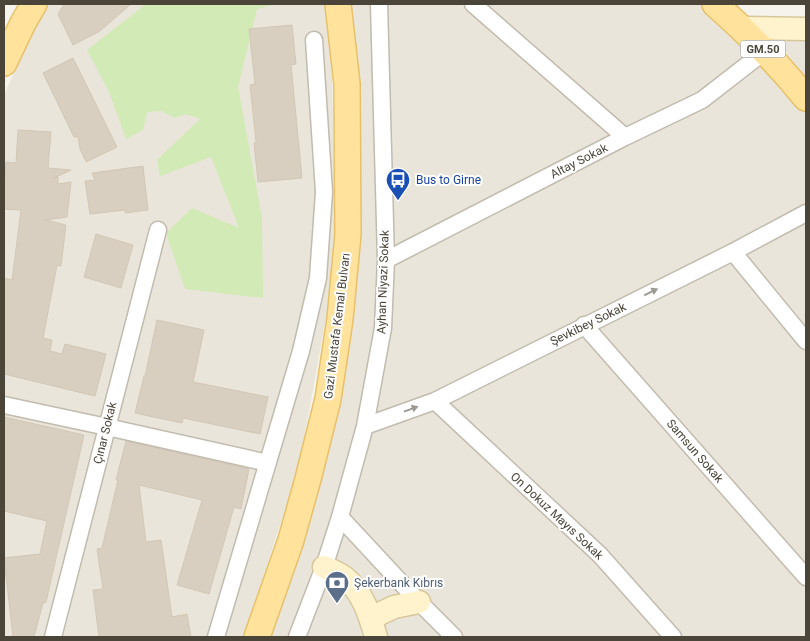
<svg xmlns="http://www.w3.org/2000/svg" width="810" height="641" font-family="Roboto,sans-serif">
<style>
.residential{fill:#eae5da}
.green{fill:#d2eab5}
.building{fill:#d8cfc1;stroke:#d3c7b4}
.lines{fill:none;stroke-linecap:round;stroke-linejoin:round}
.street-casing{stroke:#c2bbae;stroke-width:19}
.secondary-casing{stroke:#d6c79b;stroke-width:25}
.primary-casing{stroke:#e6c16a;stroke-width:28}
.street{stroke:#fff;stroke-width:16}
.secondary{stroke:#fff3cd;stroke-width:22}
.primary{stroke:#ffe39c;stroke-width:25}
.oneway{fill:#9c9892}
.labels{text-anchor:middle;stroke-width:4;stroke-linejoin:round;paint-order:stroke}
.shield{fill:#fff;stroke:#817c74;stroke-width:1}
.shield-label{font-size:11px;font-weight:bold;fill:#4b4439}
.street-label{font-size:12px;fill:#4b4439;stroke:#fff}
.transit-label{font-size:12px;fill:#164399;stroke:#fff;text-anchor:start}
.service-label{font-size:12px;fill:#4e5e75;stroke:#fff;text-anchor:start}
</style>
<rect width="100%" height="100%" fill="#f6f3ec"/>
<path class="residential" d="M45,4H328L331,30L336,263L299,466L244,637H4V95Z
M337,4H709L742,28L806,30V637H253L308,479L348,234Z"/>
<path class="green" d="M146,4H277L257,9L238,87L262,218L263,298L185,289L166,233L192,208L239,228L211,157L160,176L157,160L200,119L186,114L175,118L161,111L147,112L143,130L126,139L109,92L87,50Z"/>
<path class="building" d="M64,4H131L100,31L73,45L58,14Z
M292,25L296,64L291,65L302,178L258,182L254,143L256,142L250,85L255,84L249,29Z
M73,58L117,147L86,162L80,149L78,137H74L43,73Z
M18,130L51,132L48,168L71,170L54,178L58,177V184L71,182L67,217L46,220L66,225L61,266L57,265L43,338L52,340L50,351L62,354L65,344L106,354L95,396L4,374V278L12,280L21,210L4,209V184L6,162L16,163Z
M143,166L148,210L125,213V210L90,214L85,181L95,180L92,173Z
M96,234L133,245L121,288L84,277Z
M157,320L204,330L193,382L268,397L260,434L183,418L182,423L135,413L144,376H145Z
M4,417L84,435L46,602L43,603L34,637H13L4,558L40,554L47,521L4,511Z
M126,441L249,469L241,509L234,507L209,594L177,585L202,500L139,485L146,542L161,540L172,617L187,614L191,637H99L93,590L103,589L97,549L102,548L118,480H116Z"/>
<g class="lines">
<defs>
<path id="street" d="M473,4L625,137
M733,252L806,341
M386,260L625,137L702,100L765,51
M584,325L806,577
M435,401L600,555L673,637
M4,405L107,427L268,463
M365,426L435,401L733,252L806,213
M340,517L419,602L454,637
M53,637L158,230
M216,637L301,351L318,278L324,192L314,40
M297,637L324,567L340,517L365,426L383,328L386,260L379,4"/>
<path id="secondary" d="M742,28L806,29
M324,567C331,570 339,573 345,578C363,592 370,616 376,637
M371,618L394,607L419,602"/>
<path id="primary" d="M715,4C748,33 778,64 806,98
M4,63L23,23L34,4
M257,637L291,540L308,479L328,399L340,319L348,234L347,84L338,4"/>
</defs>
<use href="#street" class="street-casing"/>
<use href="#secondary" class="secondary-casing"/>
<use href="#primary" class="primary-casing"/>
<use href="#street" class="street"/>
<use href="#secondary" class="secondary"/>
<use href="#primary" class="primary"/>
</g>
<defs><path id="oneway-solid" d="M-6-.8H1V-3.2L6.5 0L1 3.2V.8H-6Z" transform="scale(1.25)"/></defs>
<g class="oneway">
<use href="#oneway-solid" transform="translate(651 292) rotate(-26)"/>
<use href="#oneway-solid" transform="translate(411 409) rotate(-20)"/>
</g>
<defs>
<symbol id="bus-pin" viewBox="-11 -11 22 30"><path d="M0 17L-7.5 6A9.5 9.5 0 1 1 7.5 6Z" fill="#1a4fb4" stroke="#fff"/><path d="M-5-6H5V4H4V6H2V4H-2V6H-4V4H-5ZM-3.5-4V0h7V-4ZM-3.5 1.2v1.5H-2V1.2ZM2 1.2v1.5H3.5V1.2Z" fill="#fff"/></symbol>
<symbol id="bank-pin" viewBox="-11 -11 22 30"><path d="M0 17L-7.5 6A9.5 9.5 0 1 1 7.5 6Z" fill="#5c6f8a" stroke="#fff"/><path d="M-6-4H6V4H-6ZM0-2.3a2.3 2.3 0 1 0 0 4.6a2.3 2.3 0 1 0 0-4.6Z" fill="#fff"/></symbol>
</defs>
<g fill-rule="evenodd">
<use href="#bus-pin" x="384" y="166" width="28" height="38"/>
<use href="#bank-pin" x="323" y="569" width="28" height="38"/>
</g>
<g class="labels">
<rect class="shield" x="740.5" y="40.5" width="45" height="17" rx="4"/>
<g class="shield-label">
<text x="763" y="53">GM.50</text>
</g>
<g class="street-label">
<text transform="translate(579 161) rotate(-27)" y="4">Altay Sokak</text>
<text transform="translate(383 282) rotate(-88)" y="4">Ayhan Niyazi Sokak</text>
<text transform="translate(588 324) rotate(-26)" y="4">Şevkibey Sokak</text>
<text transform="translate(337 326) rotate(-83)" y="4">Gazi Mustafa Kemal Bulvarı</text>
<text transform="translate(105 433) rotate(-76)" y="4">Çınar Sokak</text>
<text transform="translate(695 451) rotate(49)" y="4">Samsun Sokak</text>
<text transform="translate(557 516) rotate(43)" y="4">On Dokuz Mayıs Sokak</text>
</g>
<g class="transit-label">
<text x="416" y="184">Bus to Girne</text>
</g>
<g class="service-label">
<text x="354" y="587">Şekerbank Kıbrıs</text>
</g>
</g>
<rect width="810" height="641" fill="none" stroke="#4b4439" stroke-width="10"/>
</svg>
